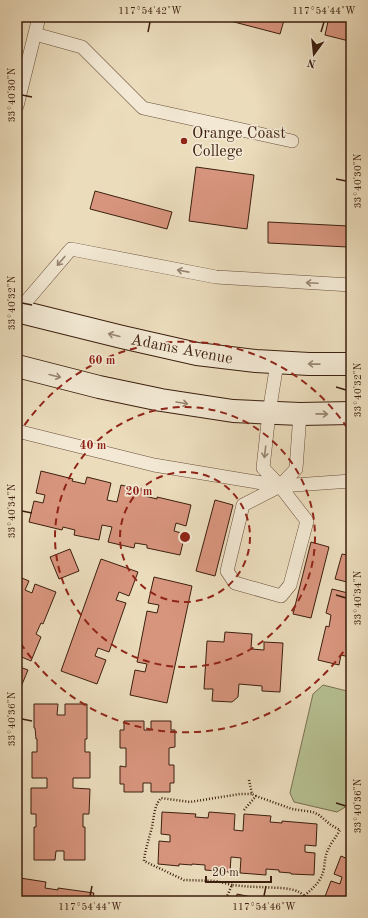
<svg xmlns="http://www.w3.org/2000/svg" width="368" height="918" font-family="'Old Standard TT',serif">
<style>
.park{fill:#b6c092;stroke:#797050}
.building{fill:#d8957e;stroke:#3c1f0e}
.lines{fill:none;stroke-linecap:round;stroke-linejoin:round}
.service-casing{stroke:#684e3a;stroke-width:14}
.secondary-casing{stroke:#3c1f0e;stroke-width:24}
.path{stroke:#3c1f0e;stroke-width:2.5;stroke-dasharray:1 2;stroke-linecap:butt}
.service{stroke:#f2e8d3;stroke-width:13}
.secondary{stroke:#f2e8d3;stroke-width:22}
.oneway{stroke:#978470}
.ticks{fill:none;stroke:#3c1f0e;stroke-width:1.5}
.ring{fill:none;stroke:#8f2418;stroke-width:2;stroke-dasharray:7 5}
.poi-dot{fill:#8f2418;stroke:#f2e8d3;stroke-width:1.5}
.labels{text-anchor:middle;stroke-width:3.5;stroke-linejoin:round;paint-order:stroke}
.poi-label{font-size:16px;fill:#3c1f0e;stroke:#f2e8d3;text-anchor:start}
.street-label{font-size:16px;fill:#3c1f0e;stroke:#f2e8d3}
.centre{fill:#8f2418;stroke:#f2e8d3;stroke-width:2}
.ring-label{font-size:12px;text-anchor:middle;font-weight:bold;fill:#8f2418;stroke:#f2e8d3;stroke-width:3.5;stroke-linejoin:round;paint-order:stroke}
.neatline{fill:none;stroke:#3c1f0e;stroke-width:1.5}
.ticks-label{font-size:10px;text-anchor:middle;fill:#3c1f0e}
</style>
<rect width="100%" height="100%" fill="#ebdcbc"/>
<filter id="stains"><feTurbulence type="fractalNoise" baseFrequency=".005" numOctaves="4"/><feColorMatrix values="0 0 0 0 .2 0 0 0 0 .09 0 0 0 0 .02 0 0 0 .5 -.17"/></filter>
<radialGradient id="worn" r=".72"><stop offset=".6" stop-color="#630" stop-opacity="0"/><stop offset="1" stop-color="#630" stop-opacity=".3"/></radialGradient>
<path class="park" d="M323,685L351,692V812L347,806L337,812L294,802L290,793L313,694Z"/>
<path class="building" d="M215,17H285L280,34Z
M329,17H351V31L349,41L325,35Z
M196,167L254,175L247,229L189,221Z
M95,191L172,212L167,229L90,209Z
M268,222L349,226L348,247L268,243Z
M41,471L73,479L72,481L85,484L87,477L111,483L107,500L117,502L121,485L146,491L145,496L157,499V497L191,505L186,526L176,523L174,531L185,534L180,555L147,548V545L135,543L134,548L108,542L112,527L102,525L99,540L74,535L75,530L63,527L62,530L29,522L34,501L43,503L45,495L36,493Z
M215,500L233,505L215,576L196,571Z
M351,540V668L346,667L349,657L341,655L339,665L318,660L326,626L329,627L331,615L326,613L332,589L348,593L351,583L335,579L342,554L347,555Z
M311,542L329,547L311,618L293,614Z
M70,549L79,571L59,579L50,557Z
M101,559L138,572L129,596L119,592L116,600L126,603L109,652L98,648L95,656L106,660L97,684L61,671Z
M17,576L29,581L25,590L32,593L35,584L56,592L43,624L41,623L36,634L41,637L31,661L17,655Z
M154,577L192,586L167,703L130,695L135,670L145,672L147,664L137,662L147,611L157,613L159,605L148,603Z
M225,632L252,634L251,649L264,650V642L283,643L280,692L262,691V686L239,684L238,697L232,702L212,701L213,689H204L207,641L224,642Z
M17,666L28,670L18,694L17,693Z
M34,704H58L57,715H65V704H87V739H85V752H90V778H73V788L90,789L89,814H83V827H85V860H64V851H56L55,860H34V827H36V814H31V788H47V778H32V752H37V739H36L35,728H34Z
M124,721H144V730H151V721H171V730H175V747L169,748V765H174V783H170V792H151V783H143V792H124V784H120V766L126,767V748H120V730H124Z
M162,812L196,814L195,817L208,818L209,812L235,814L234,830L243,831L244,814L271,816L270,822L282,823V821L317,824L316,846L305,845V852L315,853L314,875L291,874V873L279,872V870L266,869V875L240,873L241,858L231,857L230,872L205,870V865L192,864V865L179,864V866L158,864L159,841L170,842V835L161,834Z
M341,856L350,860L351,856V901H330L324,899L331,881L340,884L342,877L334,874Z
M20,878L46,882L45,888L58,890V888L94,893L92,901H17V896Z
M237,894L271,901H236Z"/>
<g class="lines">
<defs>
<path id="service" d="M35,34L82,47L143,108L292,141
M17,106L39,17
M18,311L71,249L216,277L351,285
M277,363L269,413L263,468L280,486L307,521L290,585L281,596L235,583L227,571L243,505L280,486L296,469L300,414
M17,431L154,465L280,486L351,481"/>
<path id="secondary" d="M17,311L122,337L197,354L256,361L309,364H351
M17,366L99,387L161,400L233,411L300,414L351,413"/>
</defs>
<use href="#service" class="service-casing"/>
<use href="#secondary" class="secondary-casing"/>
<path class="path" d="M249,780L252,794L256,796
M244,810L256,796L292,809L313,812L319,815L331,825L340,830C336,837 330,844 327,852C325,857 325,862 324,868C322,881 314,887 304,896
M232,885L216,881L184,880L144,861C145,850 149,839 152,827C154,817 154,806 161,798L190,802L240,794H252
M225,901L232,885C242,886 251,887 261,887C272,888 290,887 299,892C303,894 306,898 308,901"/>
<use href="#service" class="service"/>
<use href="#secondary" class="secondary"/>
</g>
<defs><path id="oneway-shaft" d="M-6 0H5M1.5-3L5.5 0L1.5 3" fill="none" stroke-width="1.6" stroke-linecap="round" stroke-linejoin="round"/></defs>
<g class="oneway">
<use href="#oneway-shaft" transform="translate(61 261) rotate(130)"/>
<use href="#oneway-shaft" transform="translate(183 271) rotate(-169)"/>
<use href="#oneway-shaft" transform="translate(312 283) rotate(-177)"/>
<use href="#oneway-shaft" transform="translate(114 335) rotate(-166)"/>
<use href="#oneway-shaft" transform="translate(314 364) rotate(-179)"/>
<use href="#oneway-shaft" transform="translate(55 376) rotate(14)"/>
<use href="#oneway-shaft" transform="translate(182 403) rotate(9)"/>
<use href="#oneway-shaft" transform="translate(322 414) rotate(1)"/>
<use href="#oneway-shaft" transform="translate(265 452) rotate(97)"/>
</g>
<path class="ticks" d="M148,32L150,22M321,32L324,22M22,95L32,97M336,179L346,181M22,303L32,305M336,387L346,390M22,511L32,513M336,595L346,598M22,719L32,721M336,803L346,806M90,896L92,886M264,896L266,886"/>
<g class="ring">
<circle cx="185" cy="537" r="65"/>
<circle cx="185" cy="537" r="130"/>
<path d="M350 642A196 196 0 0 1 18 639M18 435A196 196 0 0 1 350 432"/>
</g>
<circle class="poi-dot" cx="184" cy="141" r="4"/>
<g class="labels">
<g class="poi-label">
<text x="192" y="138">Orange Coast<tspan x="192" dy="18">College</tspan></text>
</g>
<g class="street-label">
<text transform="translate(182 348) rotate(11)" y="6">Adams Avenue</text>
</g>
</g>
<circle cx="185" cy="537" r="6" class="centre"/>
<g class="ring-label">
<text x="102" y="364">60 m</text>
<text x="93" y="449">40 m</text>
<text x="139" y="495">20 m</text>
</g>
<rect width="368" height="918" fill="none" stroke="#ebdcbc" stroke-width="44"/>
<g transform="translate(314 54) rotate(195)" stroke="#f2e8d3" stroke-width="3" paint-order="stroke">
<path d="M0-3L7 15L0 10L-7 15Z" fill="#3c1f0e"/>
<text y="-6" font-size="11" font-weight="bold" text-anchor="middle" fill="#3c1f0e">N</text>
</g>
<path d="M206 876v6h65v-6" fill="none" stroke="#3c1f0e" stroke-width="2"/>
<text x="212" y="876" font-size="12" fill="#3c1f0e" stroke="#f2e8d3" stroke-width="3" paint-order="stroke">20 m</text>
<rect x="22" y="22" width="324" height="874" class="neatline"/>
<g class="ticks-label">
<text x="150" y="14">117°54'42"W</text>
<text x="324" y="14">117°54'44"W</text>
<text transform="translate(11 95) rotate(-90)" y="4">33°40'30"N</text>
<text transform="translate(357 181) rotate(-90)" y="4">33°40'30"N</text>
<text transform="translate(11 303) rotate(-90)" y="4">33°40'32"N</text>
<text transform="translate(357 390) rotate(-90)" y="4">33°40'32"N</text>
<text transform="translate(11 511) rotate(-90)" y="4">33°40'34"N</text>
<text transform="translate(357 598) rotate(-90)" y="4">33°40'34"N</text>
<text transform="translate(11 719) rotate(-90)" y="4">33°40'36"N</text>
<text transform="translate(357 806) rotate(-90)" y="4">33°40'36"N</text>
<text x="90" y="910">117°54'44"W</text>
<text x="264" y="910">117°54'46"W</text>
</g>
<rect width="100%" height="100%" filter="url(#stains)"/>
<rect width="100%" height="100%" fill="url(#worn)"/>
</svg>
